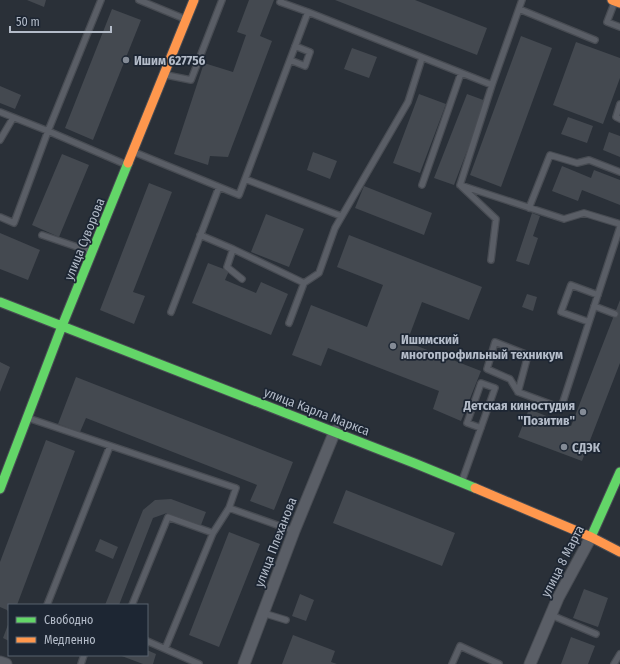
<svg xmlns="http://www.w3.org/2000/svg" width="620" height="664" font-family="'Fira Sans Condensed',sans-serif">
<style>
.building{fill:#444950}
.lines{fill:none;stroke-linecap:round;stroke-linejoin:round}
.lane-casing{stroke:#484c53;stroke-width:8}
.street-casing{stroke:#484c53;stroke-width:13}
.fast-casing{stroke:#484c53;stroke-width:11}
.slow-casing{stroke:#484c53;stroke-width:11}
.lane{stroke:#5a5e66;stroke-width:5.5}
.street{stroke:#5a5e66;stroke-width:11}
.fast{stroke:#63d668;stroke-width:9}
.slow{stroke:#ff974d;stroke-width:9}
.poi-dot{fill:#848b96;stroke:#1d2633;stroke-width:1.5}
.labels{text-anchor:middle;stroke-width:3.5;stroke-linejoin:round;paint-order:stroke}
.poi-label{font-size:13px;font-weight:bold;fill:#b4bcc9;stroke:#1d2633;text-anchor:start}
.street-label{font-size:13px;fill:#b4bcc9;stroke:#1d2633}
</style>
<rect width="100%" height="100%" fill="#2a3038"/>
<path class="building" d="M27,0H46L44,7Z
M249,0H274L260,36L272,41L228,157L210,156L208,165L174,154L204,63L233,72L246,35L237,32Z
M335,0H415L487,28L477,55Z
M112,9L141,20L93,140L65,128Z
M521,36L552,48L501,187L470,175Z
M576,42L620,58V78L603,124L553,105Z
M352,48L377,57L369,78L344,69Z
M0,86L21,95L15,109L0,103Z
M419,94L446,104L420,173L393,163Z
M467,94L486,101L454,185L434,178Z
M568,117L593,126L587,143L561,134Z
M609,132L620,136V157L603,150Z
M313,152L337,161L330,179L307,170Z
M62,154L89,165L59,237L32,225Z
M562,166L591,178L594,170L620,180V205L582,190L578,201L552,191Z
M149,183L172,192L133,292L145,296L134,324L100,310Z
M364,186L432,213L424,235L355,208Z
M532,213L540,216L533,236L538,238L529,265L516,261Z
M266,214L304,229L289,267L251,252Z
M0,233L40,250L28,280L0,269Z
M349,235L482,287L469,320L422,302L407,342L481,371L461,421L433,409L439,391L328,348L321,366L292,355L311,305L367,327L383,285L337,267Z
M208,263L229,271L225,280L256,293L261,282L288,294L271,335L192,303Z
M527,294L537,297L533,311L522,307Z
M620,300V363L582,461L518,437L529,409L571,426Z
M0,362L10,367L0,392Z
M76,377L293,462L274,510L250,501L257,485L86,418L80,432L58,424Z
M46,440L75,451L17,605H9V613L7,610L0,607V562Z
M346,490L455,533L442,566L333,523Z
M171,499L206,512L201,525L167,513L153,518L119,605H105L143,510L155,500Z
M229,532L260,544L219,647L189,635Z
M100,539L118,547L113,559L95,551Z
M584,589L608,598L598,627L573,618Z
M300,594L314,600L306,621L292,616Z
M9,622V641L3,638Z
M293,635L335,651L331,662L337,664H282Z
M571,637L595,646L588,664H561Z
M147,650L156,654L153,664H143L119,655H147Z"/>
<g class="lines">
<defs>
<path id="lane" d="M139,0L185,19
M281,0L280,2L308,12
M615,1L607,22L620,27
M519,9L595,40
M290,60L305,66L310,52L295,46
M166,75L191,80L222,0
M492,85L460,185L564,219L584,213L620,224
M620,104L616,117L620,119
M0,112L48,131L101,0
M0,140L13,118
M134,152L239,195L308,12L492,85L522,0
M245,179L341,216
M422,185L461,73
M461,186L496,219L491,260
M529,208L550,155L577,163L589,160L620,172
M0,217L14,223L48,131L127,165
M42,235L92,252
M200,235L233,249L227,267L242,279
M233,249L304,283
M594,306L615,314
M171,312L219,187
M589,322L561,312L571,285L598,295
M289,323L304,283L319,273L335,228L408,102L422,58
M518,392L510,379L487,369L495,342L528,355L518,392L561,408L620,227
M28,418L236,488L229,508L294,531
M462,481L495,388L481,383L467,423L481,428
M47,605L110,446
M132,605L168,517L213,533L229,508
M263,613L286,620
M551,615L596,634
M147,641L199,664
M165,649L213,533
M81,664L84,655
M452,664L460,646L499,664
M614,664L620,654"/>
<path id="street" d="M0,662L6,664
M244,664L294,531L335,431
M530,664L558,598L591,537"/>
<path id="fast" d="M0,302L414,463L475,488
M0,489L62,326L128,163
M591,537L620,472"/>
<path id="slow" d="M612,0L620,3
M128,163L194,0
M475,488L591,537L620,552"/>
</defs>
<use href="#lane" class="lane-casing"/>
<use href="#street" class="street-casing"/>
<use href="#fast" class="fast-casing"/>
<use href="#slow" class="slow-casing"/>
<use href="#lane" class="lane"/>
<use href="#street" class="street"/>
<use href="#fast" class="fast"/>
<use href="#slow" class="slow"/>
</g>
<g class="poi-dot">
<circle cx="126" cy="60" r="4"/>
<circle cx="393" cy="346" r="4"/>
<circle cx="583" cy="412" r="4"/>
<circle cx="564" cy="447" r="4"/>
</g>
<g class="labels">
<g class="poi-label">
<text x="134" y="65">Ишим 627756</text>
<text x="401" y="344">Ишимский<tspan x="401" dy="15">многопрофильный техникум</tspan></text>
<text x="575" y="410" text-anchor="end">Детская киностудия<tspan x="575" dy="15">"Позитив"</tspan></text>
<text x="572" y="452">СДЭК</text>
</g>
<g class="street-label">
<text transform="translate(84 239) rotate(-68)" y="5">улица Суворова</text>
<text transform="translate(317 411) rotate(21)" y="5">улица Карла Маркса</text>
<text transform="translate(275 542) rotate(-69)" y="5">улица Плеханова</text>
<text transform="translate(562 561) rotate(-63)" y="5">улица 8 Марта</text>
</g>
</g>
<rect x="8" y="604" width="140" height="52" fill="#1d2633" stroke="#59626f"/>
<rect x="16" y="617" width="20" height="6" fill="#63d668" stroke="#59626f"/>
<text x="44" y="624" font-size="12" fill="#b4bcc9">Свободно</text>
<rect x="16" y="637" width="20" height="6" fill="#ff974d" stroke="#59626f"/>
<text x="44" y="644" font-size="12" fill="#b4bcc9">Медленно</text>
<path d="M10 26v6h101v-6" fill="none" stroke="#b4bcc9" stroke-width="2"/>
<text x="16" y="26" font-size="12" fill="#b4bcc9" stroke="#1d2633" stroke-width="3" paint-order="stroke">50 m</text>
</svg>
